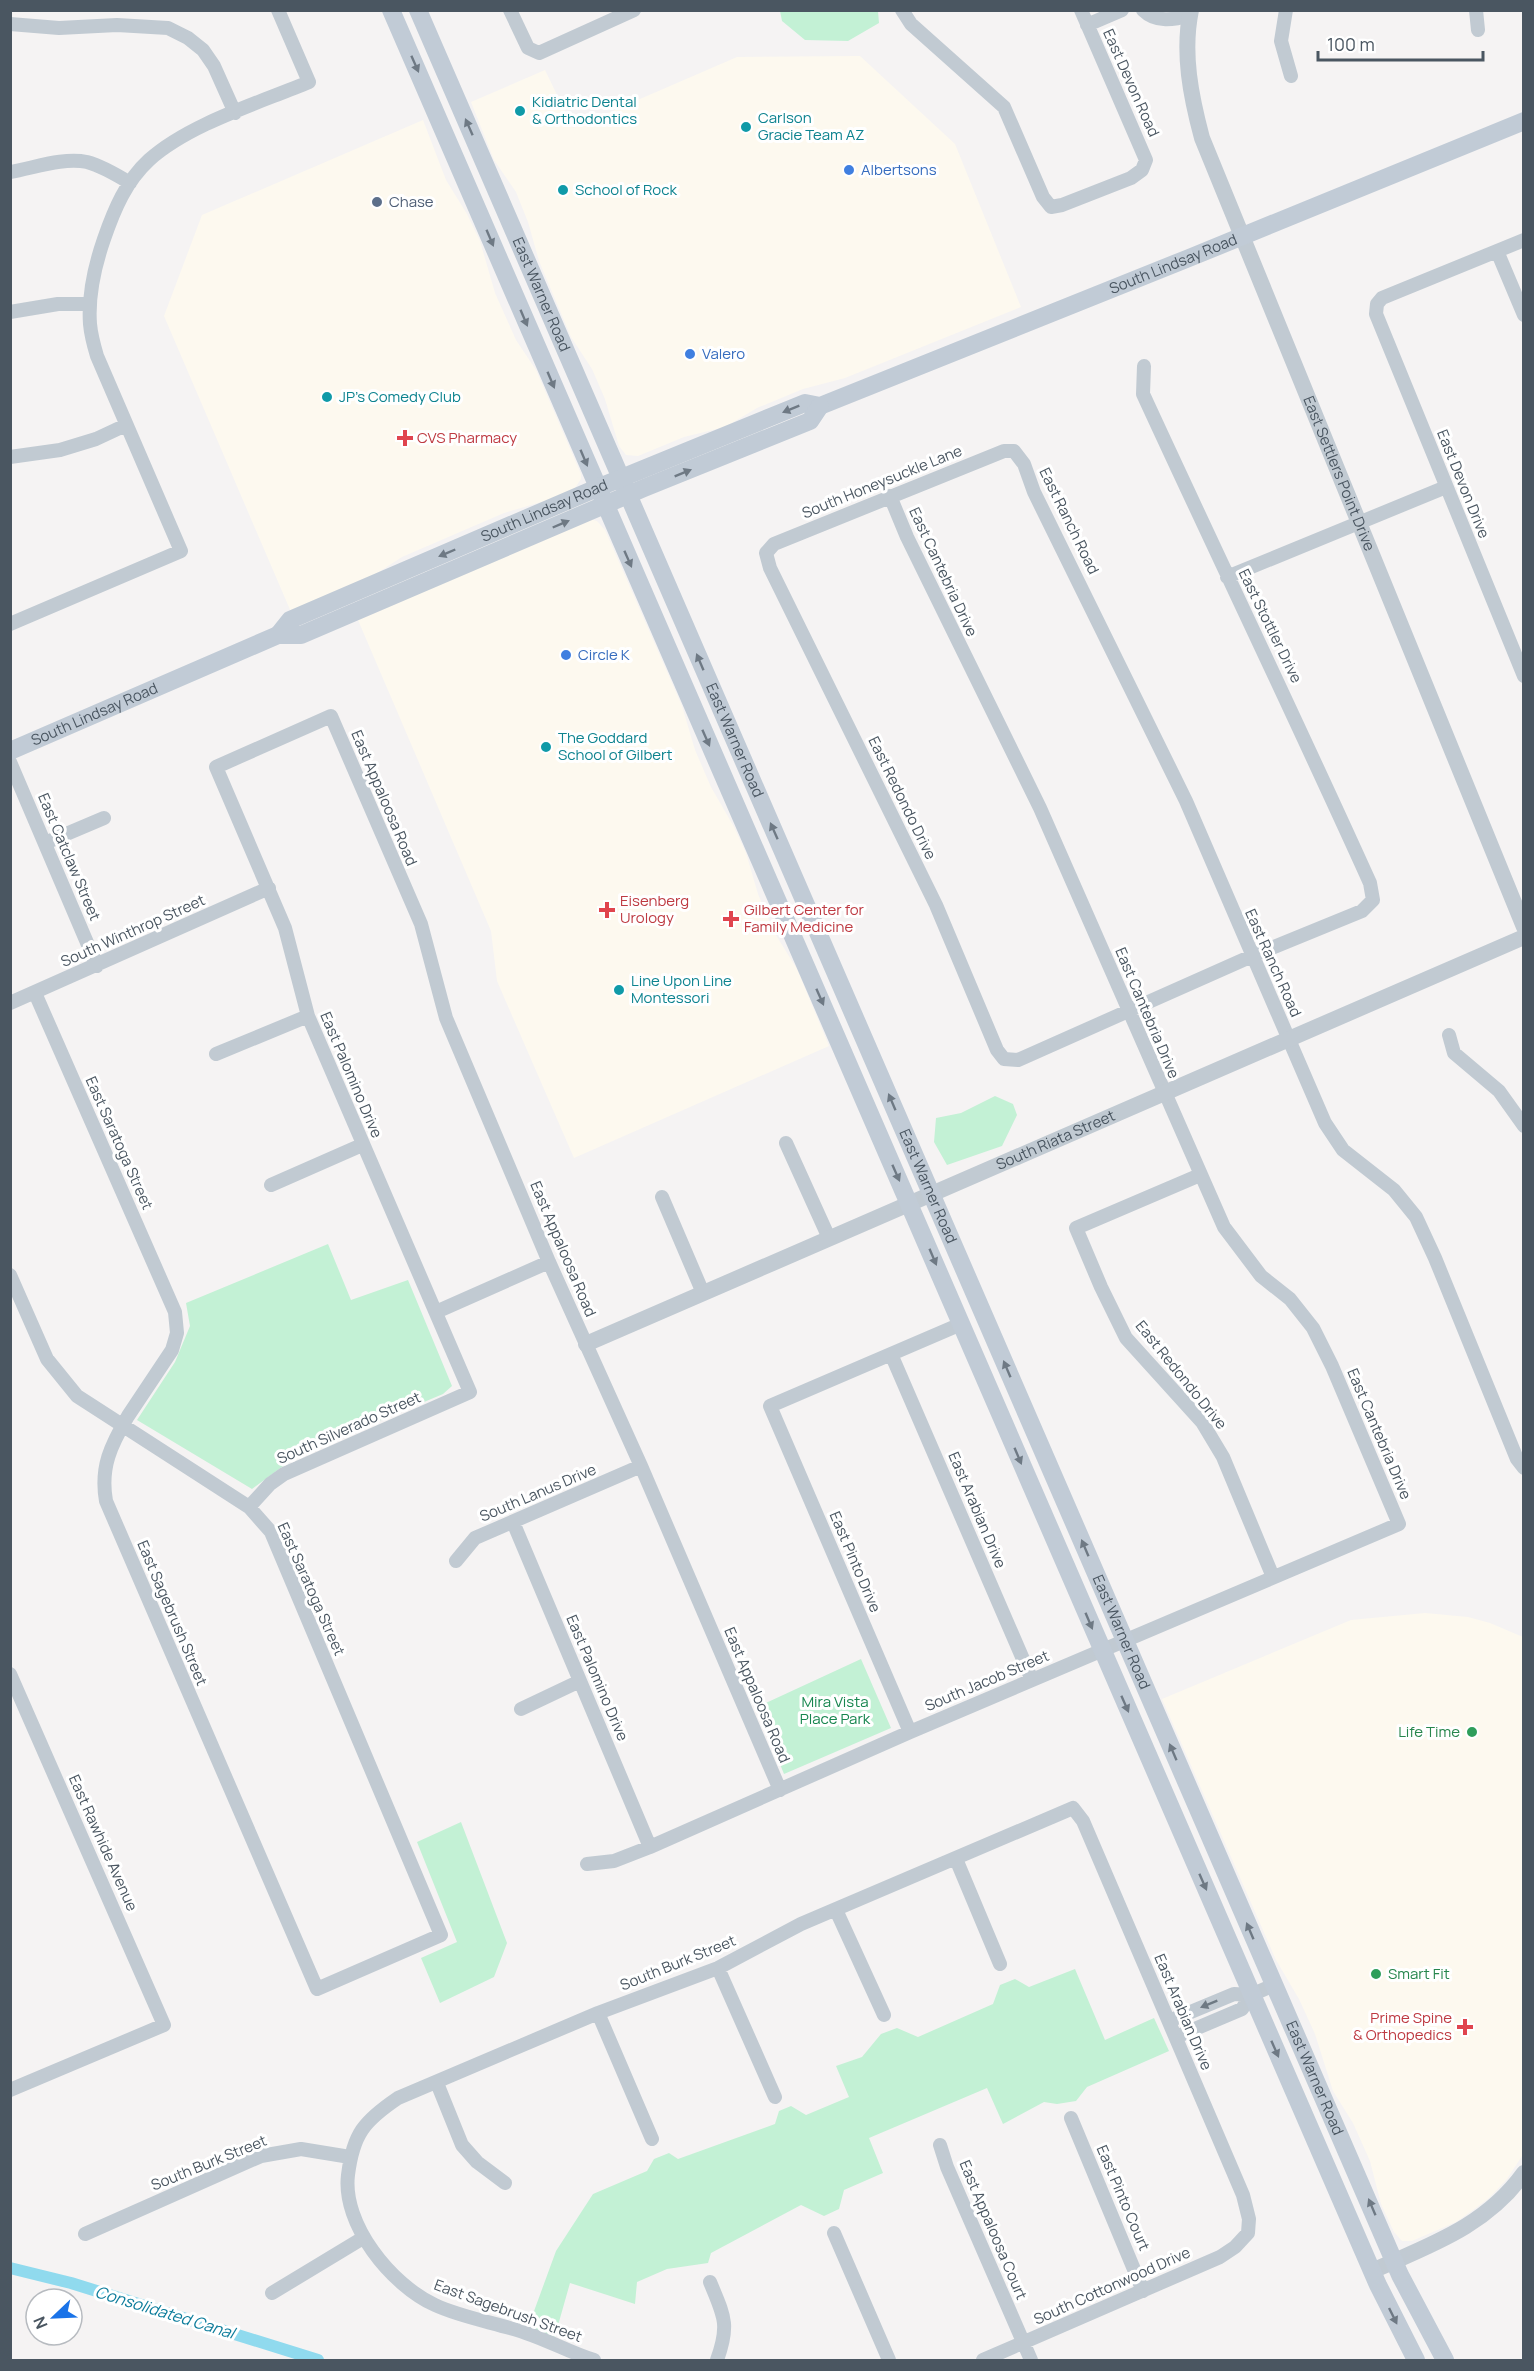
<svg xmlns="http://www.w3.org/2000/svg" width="1534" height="2371" font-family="Manrope,sans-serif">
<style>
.commercial{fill:#fdf9ef}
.green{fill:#c3f1d5}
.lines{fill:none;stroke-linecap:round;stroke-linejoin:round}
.canal{stroke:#90daee;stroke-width:12}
.minor{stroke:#c1cad2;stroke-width:14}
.tertiary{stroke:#c1cad2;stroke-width:16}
.secondary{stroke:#c1cbd6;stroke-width:18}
.oneway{fill:#6e7984}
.oneway2{fill:#6e7983}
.culture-dot{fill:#0f9aa8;stroke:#fff;stroke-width:2}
.shop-dot{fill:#3f7fe0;stroke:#fff;stroke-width:2}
.service-dot{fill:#5c6f8a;stroke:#fff;stroke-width:2}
.health-dot{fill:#e0444e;stroke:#fff;stroke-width:2}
.leisure-dot{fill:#2e9e5b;stroke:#fff;stroke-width:2}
.labels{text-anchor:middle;stroke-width:6;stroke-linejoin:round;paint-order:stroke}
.street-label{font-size:15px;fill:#4a5661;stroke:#fff}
.culture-label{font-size:15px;fill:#0d838f;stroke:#fff;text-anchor:start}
.shop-label{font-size:15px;fill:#366cbe;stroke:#fff;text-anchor:start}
.service-label{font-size:15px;fill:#4e5e75;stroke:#fff;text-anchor:start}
.health-label{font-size:15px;fill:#be3a42;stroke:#fff;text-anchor:start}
.park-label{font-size:15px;fill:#17864f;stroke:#fff}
.leisure-label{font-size:15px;fill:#27864d;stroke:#fff;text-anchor:end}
.water-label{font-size:16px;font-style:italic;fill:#0c7c9b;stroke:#fff}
</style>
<rect width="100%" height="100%" fill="#f5f3f3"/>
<path class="commercial" d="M860,56L955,144L1021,307L845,378L803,389L757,408L725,427L684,437L638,456L626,455L619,446L605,399L592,369L571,337L539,261L528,222L516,192L494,160L471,102L545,70L573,128L737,57Z
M423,120L446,180L467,214L480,241L495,293L516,340L536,370L581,474V479L575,488L548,500L504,513L402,557L371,577L291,612L164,316L202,215Z
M590,519L597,521L605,530L682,706L695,750L711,787L734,827L746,853L758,894L774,932L797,969L829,1046L574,1158L497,981L491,931L358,620Z
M1425,1613L1468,1617L1490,1623L1523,1637L1524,2153L1507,2179L1489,2198L1473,2210L1456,2222L1412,2241H1402L1394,2232L1381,2204L1370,2161L1353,2123L1333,2091L1315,2034L1299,1999L1276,1960L1162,1699L1351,1620Z"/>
<path class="green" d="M780,11H878L879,23L848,41L805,40L782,21Z
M995,1096L1013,1104L1017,1115L1002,1146L947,1165L934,1142L936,1118L961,1113Z
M328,1244L351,1300L408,1280L452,1386L443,1394L298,1455L252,1489L137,1420L175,1362L190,1326L186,1303Z
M861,1659L891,1728L784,1774L757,1707Z
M461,1822L507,1943L494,1977L440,2003L421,1958L457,1942L417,1842Z
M1075,1969L1105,2040L1154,2018L1169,2051L1087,2087L1076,2101L1057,2104L1044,2102L1003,2124L987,2088L869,2138L883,2173L844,2190L839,2209L824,2216L801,2205L711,2253L708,2263L667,2269L637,2282L635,2304L570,2283L553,2343L526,2333L556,2251L593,2194L647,2171L654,2159L669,2153L678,2159L775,2124L779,2111L791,2106L806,2115L849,2097L836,2066L862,2057L881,2034L897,2028L918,2037L993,2004L1000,1985L1015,1979L1029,1987Z"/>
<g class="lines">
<path class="canal" d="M10,2268L71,2283L318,2360"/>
<path class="minor" d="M510,10L528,48L539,53L634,10
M902,10L911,24L1004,107L1043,197L1051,207L1062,205L1131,178L1142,170L1146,160L1081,10
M1143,10C1156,23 1174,20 1190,15L1185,10
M1286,10L1281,41L1291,76
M1476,10L1478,30
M10,24L59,28L117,25L168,28L188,38L203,50L214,66L235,113
M1087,25L1122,10
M10,172C34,168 63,157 87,162C102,166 117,175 130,183
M1524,240L1382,298L1377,304L1376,314L1524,676
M1497,251L1524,315
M10,312L58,304H90
M1144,366L1143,394C1218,557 1296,719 1370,883L1373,900L1362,911L1252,956L1018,1060L1004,1059L997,1050L936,905L770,568L766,553L774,544L1004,451H1014L1024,464L1034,492L1186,801L1325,1123L1343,1150L1394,1190L1416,1217L1435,1258L1517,1459L1524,1468
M10,457L60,450L96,439L126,425
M1227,577L1446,487
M10,624L181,551L97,356C94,346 91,335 90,324C88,296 95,265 104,239C114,210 126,181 149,160C189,124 259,103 309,82L278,10
M10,762L97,966
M45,843L104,818
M10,1003L269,888
M1449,1035L1454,1053L1499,1091L1524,1126
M216,1054L308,1016
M786,1143L829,1238
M1200,1175L1076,1228L1101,1287L1126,1338L1202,1422L1223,1457L1273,1577
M271,1185L362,1145
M662,1197L703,1293
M10,1275L47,1359L77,1396L249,1507L271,1532L441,1935L317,1989L106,1501C100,1467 111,1445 128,1416L172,1350L177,1333L175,1312L35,993
M436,1312L549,1262
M891,1354L1032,1680
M249,1507L270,1484L284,1474L470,1392L308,1016L285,928L216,767L331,716L421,924L446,1018L549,1262L641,1466L780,1790
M513,1522L650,1847
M456,1561L475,1538L641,1466
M10,1674L164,2025L10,2090
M521,1709L580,1681
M910,1732L770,1406L961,1324
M956,1859L1000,1964
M587,1864L614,1861L650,1847L910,1732L1399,1524L1332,1366L1313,1328L1290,1299L1261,1276L1224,1227L1040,808L907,537L890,496
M836,1910L884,2015
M718,1968L775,2097
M598,2013L652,2139
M1169,2021L1234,1994L1251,1995
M1176,2037L1242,2009L1251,1995L1274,1985
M437,2083L462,2145L477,2162L505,2183
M1071,2118L1143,2291
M940,2145L947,2167L1031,2360
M834,2233L889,2360
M85,2234L261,2156L301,2149L350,2157
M710,2282C724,2316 730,2324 717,2360
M272,2293L363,2238
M594,2360C571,2353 550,2341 526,2333C497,2323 463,2318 435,2305C391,2285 342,2224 348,2175C353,2134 364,2121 398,2098L598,2013L718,1968L801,1924L1073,1808L1083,1821L1243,2195L1249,2219L1248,2233L1235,2247L1220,2257L983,2360"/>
<g class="tertiary">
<path id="s1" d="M1191,10C1182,53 1191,97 1202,138L1524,927"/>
<path id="s2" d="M586,1344L1524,937"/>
<path d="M1372,2271C1430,2245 1485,2227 1524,2173"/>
</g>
<g class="secondary">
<path d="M391,10L1378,2285L1416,2360"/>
<path id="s3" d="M418,10L1400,2275L1445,2360"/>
<path id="s4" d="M278,635L290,620L597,488L805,403L820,406L1189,258L1524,121"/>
<path id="s5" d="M10,751L278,635H301L644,488L810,421L820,406"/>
</g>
</g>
<defs><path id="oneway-solid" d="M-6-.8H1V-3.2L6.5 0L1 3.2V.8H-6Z" transform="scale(1.5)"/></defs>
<g class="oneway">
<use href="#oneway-solid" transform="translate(415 64) rotate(66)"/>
<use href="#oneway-solid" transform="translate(469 127) rotate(-114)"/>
<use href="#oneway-solid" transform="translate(490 238) rotate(67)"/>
<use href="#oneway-solid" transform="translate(524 318) rotate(67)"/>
<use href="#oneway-solid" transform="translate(551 380) rotate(67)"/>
<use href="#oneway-solid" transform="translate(791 409) rotate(158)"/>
<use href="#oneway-solid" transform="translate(584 458) rotate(67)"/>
<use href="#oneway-solid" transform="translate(683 473) rotate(-22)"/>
<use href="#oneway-solid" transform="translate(561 524) rotate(-23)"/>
<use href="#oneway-solid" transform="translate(447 553) rotate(157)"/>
<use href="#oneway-solid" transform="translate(628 559) rotate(66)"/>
<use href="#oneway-solid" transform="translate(700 662) rotate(-113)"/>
<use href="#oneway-solid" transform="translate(706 738) rotate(66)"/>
<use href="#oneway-solid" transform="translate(774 831) rotate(-114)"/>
<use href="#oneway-solid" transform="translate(820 997) rotate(66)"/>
<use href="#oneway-solid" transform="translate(892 1102) rotate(-113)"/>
<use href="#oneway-solid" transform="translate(896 1173) rotate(66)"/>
<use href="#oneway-solid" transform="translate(933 1257) rotate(67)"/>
<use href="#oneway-solid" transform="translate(1007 1369) rotate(-113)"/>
<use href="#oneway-solid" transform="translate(1018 1456) rotate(67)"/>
<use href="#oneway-solid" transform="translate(1085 1548) rotate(-113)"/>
<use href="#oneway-solid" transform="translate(1089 1621) rotate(67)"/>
<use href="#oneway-solid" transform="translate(1125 1704) rotate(66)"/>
<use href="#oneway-solid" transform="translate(1173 1752) rotate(-113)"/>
<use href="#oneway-solid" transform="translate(1203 1882) rotate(66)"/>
<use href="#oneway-solid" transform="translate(1250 1931) rotate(-113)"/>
<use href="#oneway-solid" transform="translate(1275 2049) rotate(66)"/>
<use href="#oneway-solid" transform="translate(1372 2207) rotate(-113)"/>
<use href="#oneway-solid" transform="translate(1393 2316) rotate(64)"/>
</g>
<use class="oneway2" href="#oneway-solid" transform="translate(1209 2004) rotate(158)"/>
<g class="culture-dot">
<circle cx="520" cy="111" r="6"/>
<circle cx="746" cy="127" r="6"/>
<circle cx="563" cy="190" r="6"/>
<circle cx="327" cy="397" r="6"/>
<circle cx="546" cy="747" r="6"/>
<circle cx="619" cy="990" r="6"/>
</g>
<g class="shop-dot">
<circle cx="849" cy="170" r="6"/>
<circle cx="690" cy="354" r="6"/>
<circle cx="566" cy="655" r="6"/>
</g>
<circle class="service-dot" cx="377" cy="202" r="6"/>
<g class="health-dot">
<path d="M402 429h6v6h6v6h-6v6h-6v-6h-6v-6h6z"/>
<path d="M604 901h6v6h6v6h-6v6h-6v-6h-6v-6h6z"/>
<path d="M728 910h6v6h6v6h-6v6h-6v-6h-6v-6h6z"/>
<path d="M1462 2018h6v6h6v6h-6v6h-6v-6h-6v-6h6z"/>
</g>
<g class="leisure-dot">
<circle cx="1472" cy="1732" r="6"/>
<circle cx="1376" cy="1974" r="6"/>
</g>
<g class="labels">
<g class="street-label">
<text transform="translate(1131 83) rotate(66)" y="5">East Devon Road</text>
<text dy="5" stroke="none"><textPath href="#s4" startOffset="974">South Lindsay Road</textPath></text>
<text dy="5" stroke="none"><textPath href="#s3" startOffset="310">East Warner Road</textPath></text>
<text dy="5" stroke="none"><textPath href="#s1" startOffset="492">East Settlers Point Drive</textPath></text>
<text transform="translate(882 482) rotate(-22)" y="5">South Honeysuckle Lane</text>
<text transform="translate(1463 484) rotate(68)" y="5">East Devon Drive</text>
<text dy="5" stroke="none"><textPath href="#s4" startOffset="296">South Lindsay Road</textPath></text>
<text transform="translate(1069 521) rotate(64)" y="5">East Ranch Road</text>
<text transform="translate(943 572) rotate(65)" y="5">East Cantebria Drive</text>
<text transform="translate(1270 626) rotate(64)" y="5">East Stottler Drive</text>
<text dy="5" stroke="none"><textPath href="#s5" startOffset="92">South Lindsay Road</textPath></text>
<text dy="5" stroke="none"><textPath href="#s3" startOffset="796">East Warner Road</textPath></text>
<text transform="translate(384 798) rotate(67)" y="5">East Appaloosa Road</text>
<text transform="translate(902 798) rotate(64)" y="5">East Redondo Drive</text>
<text transform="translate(69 857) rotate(67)" y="5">East Catclaw Street</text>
<text transform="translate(133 931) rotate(-24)" y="5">South Winthrop Street</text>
<text transform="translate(1273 963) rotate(66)" y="5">East Ranch Road</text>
<text transform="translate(1147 1013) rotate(67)" y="5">East Cantebria Drive</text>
<text transform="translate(351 1075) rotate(67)" y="5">East Palomino Drive</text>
<text dy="5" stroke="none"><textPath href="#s2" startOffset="512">South Riata Street</textPath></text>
<text transform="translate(119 1143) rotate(66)" y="5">East Saratoga Street</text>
<text dy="5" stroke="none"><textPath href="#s3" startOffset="1282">East Warner Road</textPath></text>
<text transform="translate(563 1249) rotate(67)" y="5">East Appaloosa Road</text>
<text transform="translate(1181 1375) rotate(51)" y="5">East Redondo Drive</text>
<text transform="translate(349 1428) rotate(-24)" y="5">South Silverado Street</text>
<text transform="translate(1379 1434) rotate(67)" y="5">East Cantebria Drive</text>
<text transform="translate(538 1493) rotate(-23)" y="5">South Lanus Drive</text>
<text transform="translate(977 1510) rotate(67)" y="5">East Arabian Drive</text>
<text transform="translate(855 1562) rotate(67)" y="5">East Pinto Drive</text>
<text transform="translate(311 1589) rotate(66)" y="5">East Saratoga Street</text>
<text transform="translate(172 1613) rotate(67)" y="5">East Sagebrush Street</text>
<text dy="5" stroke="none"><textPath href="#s3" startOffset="1768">East Warner Road</textPath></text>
<text transform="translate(597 1678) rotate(67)" y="5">East Palomino Drive</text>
<text transform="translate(987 1681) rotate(-23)" y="5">South Jacob Street</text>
<text transform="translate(757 1695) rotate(67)" y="5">East Appaloosa Road</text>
<text transform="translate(103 1843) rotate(66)" y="5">East Rawhide Avenue</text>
<text transform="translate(678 1963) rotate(-22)" y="5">South Burk Street</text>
<text transform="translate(1183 2012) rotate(67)" y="5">East Arabian Drive</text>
<text dy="5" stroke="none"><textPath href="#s3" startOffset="2254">East Warner Road</textPath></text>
<text transform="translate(209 2163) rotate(-22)" y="5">South Burk Street</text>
<text transform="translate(1123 2198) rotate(67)" y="5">East Pinto Court</text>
<text transform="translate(993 2230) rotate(67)" y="5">East Appaloosa Court</text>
<text transform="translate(1112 2286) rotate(-24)" y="5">South Cottonwood Drive</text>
<text transform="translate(508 2311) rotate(20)" y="5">East Sagebrush Street</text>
</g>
<g class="culture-label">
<text x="532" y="107">Kidiatric Dental<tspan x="532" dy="17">&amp; Orthodontics</tspan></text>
<text x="758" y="123">Carlson<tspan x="758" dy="17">Gracie Team AZ</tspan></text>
<text x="575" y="195">School of Rock</text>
<text x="339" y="402">JP's Comedy Club</text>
<text x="558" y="743">The Goddard<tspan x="558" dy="17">School of Gilbert</tspan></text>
<text x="631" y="986">Line Upon Line<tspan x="631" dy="17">Montessori</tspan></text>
</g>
<g class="shop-label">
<text x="861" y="175">Albertsons</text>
<text x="702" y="359">Valero</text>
<text x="578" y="660">Circle K</text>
</g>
<g class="service-label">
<text x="389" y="207">Chase</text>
</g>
<g class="health-label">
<text x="417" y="443">CVS Pharmacy</text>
<text x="620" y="906">Eisenberg<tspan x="620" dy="17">Urology</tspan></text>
<text x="744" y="915">Gilbert Center for<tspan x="744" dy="17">Family Medicine</tspan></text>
<text x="1452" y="2023" text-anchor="end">Prime Spine<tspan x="1452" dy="17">&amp; Orthopedics</tspan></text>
</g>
<g class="park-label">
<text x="835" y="1707">Mira Vista<tspan x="835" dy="17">Place Park</tspan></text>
</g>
<g class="leisure-label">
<text x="1460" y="1737">Life Time</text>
<text x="1388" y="1979" text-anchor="start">Smart Fit</text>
</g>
<g class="water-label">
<text transform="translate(165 2312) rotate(17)" y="6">Consolidated Canal</text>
</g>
</g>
<rect width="1534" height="2371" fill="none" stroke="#4a5661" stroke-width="24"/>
<g transform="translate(54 2317) rotate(247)"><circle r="28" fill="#ffffff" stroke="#b7bbc0" stroke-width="1.5"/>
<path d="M0-4.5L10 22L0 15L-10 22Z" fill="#1a73e8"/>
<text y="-9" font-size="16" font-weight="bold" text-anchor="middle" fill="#4a5661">N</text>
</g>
<path d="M1318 51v9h165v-9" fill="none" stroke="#4a5661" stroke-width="3"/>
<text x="1327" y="51" font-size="18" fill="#4a5661" stroke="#ffffff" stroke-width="4.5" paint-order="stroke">100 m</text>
</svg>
